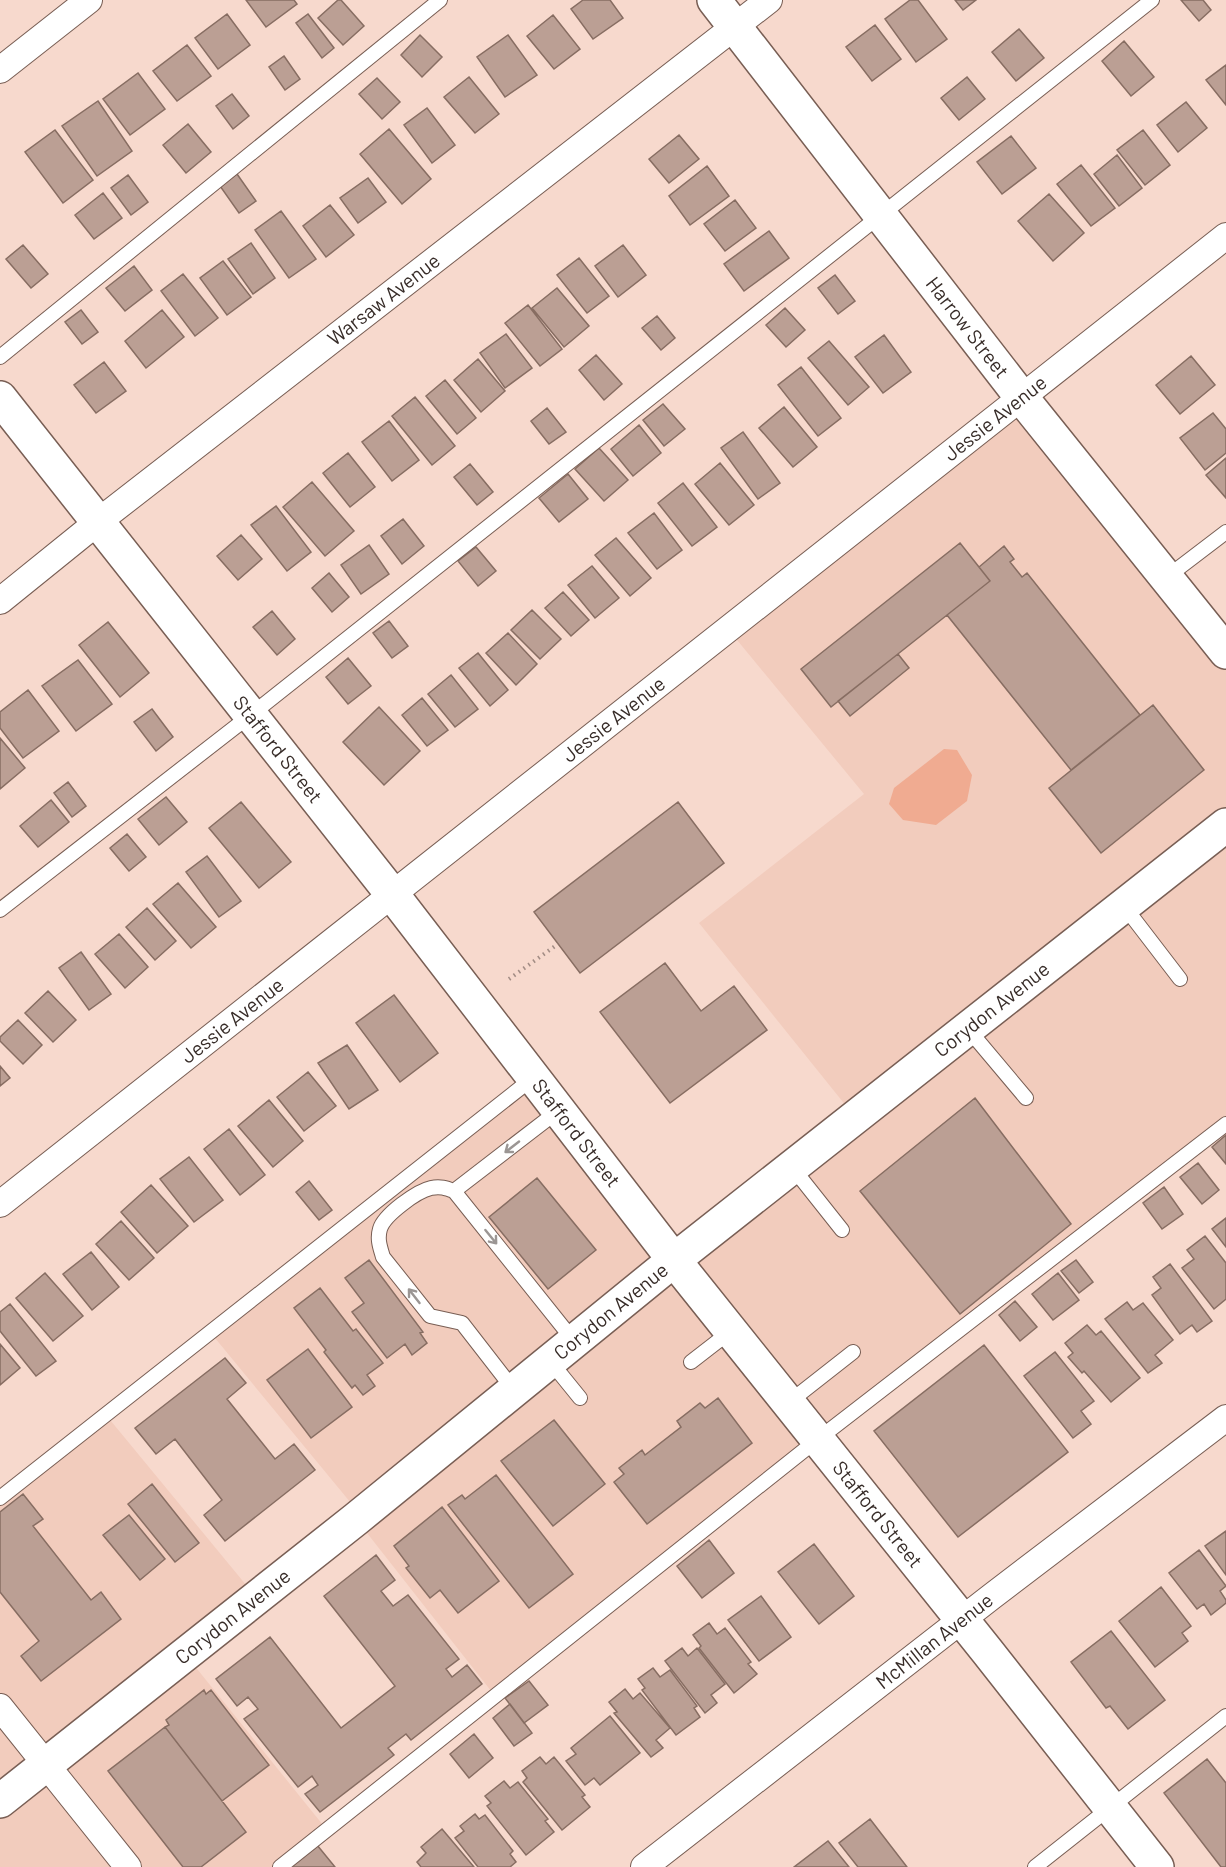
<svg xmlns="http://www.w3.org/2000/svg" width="1226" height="1867" font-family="Barlow,sans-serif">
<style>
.built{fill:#f2ccbd}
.green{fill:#f0ab91}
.building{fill:#bb9f94;stroke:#876d62;stroke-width:1.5}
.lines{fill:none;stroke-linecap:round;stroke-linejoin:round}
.lane-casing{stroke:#785e54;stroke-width:16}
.street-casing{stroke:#785e54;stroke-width:28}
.secondary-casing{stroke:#785e54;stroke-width:36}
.path{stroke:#a38d85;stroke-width:4;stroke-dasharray:1.5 4.5;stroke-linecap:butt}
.lane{stroke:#fff;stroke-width:14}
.street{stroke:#fff;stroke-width:26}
.secondary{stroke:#fff;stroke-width:33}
.oneway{stroke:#9b9694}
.labels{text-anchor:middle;stroke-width:4.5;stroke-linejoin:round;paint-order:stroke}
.street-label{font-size:20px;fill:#372c28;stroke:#fbe9e2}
</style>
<rect width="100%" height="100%" fill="#f7d9cd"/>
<path class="built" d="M1022,398L1226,652V1124L495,1696L356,1519L360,1514L210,1332L533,1078L674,1260L855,1117L699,923L864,794L728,629Z
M106,1415L256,1597L185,1654L327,1830L280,1867H0V1498Z"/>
<path class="green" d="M944,749L957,750L972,775L967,801L936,825L903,820L889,804L894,788Z"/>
<path class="building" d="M246,0H294L297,4L266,27Z
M338,0H341L364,26L343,45L318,18Z
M583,0H610L623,18L593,39L571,9Z
M910,0H918L947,39L916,62L885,19Z
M955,0H976L963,10Z
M1181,0H1203L1211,10L1199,21Z
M227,14L250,45L218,69L195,38Z
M308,14L334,48L322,58L296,23Z
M553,15L580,49L554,69L527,36Z
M875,25L901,59L872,81L846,47Z
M1019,29L1044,58L1016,81L992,52Z
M420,35L442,57L422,77L401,55Z
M508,35L537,75L505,97L477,57Z
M1124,41L1154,77L1131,96L1102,61Z
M187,45L211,76L177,101L153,71Z
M284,56L300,79L285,90L269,67Z
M1226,65V105L1206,80Z
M138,73L165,109L130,135L103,99Z
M469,77L499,114L475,133L444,97Z
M967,77L985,99L959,120L941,98Z
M377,78L400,102L382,119L359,94Z
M232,94L249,116L233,129L216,106Z
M98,101L132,151L97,176L62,126Z
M1186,102L1207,128L1178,152L1157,125Z
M427,108L455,145L432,163L404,125Z
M188,124L211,152L186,173L163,145Z
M389,129L431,179L402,204L360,154Z
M55,130L93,180L63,203L25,152Z
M1143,130L1170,165L1145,185L1117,150Z
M679,135L699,159L669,183L649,159Z
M1011,136L1036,168L1002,194L977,162Z
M1117,155L1142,188L1119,206L1094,174Z
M1081,165L1115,208L1091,226L1057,184Z
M707,166L729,196L690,225L669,196Z
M237,174L256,201L239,213L220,186Z
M128,175L148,202L131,215L111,188Z
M368,178L386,202L358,223L340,198Z
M103,193L122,218L94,239L75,215Z
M1049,194L1084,233L1053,261L1018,221Z
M735,200L756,228L725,251L704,224Z
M330,205L354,235L326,257L303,226Z
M281,211L316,259L289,278L255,230Z
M769,231L789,258L744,291L724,264Z
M251,243L275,278L253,294L228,259Z
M23,245L48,274L31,288L6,259Z
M623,245L646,275L618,297L595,266Z
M579,258L609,296L587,313L557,275Z
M223,261L251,297L227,315L200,278Z
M134,266L152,290L125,311L106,288Z
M183,274L218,318L195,336L161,291Z
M835,275L855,301L838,314L818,288Z
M557,288L589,326L564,347L532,308Z
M528,305L562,349L540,366L505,323Z
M785,308L805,330L786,347L766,325Z
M81,310L98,332L82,344L65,322Z
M162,310L184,337L146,368L125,341Z
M657,316L675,338L661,350L642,328Z
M506,334L532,368L505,388L480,353Z
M884,335L911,372L883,393L855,357Z
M829,341L869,387L848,405L808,358Z
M596,355L622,384L604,400L579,370Z
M1191,356L1215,385L1180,414L1156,385Z
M478,359L505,391L481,412L454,380Z
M104,362L126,391L96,413L74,385Z
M801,367L841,418L818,436L778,385Z
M445,380L476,418L457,434L426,396Z
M415,397L455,446L432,465L392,416Z
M663,404L685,429L664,446L643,420Z
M784,407L817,447L793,467L759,428Z
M547,408L566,432L549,444L531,421Z
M1213,413L1226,429V453L1205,470L1180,438Z
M389,421L419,460L392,481L362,442Z
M639,425L661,453L633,476L611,449Z
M743,432L780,483L758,499L721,448Z
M599,448L628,480L604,501L575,469Z
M348,453L375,487L350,507L323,473Z
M1226,458V498L1206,475Z
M720,463L754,505L729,525L695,484Z
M470,464L493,492L477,505L454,477Z
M568,474L588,499L559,522L539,498Z
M312,482L354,531L325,556L283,507Z
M683,483L717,527L692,546L658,503Z
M276,506L311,552L287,571L251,525Z
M654,513L682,550L657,569L628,533Z
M403,519L424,546L402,564L381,536Z
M241,535L262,559L238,580L217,556Z
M616,538L651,578L630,596L595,555Z
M960,543L990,581L831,707L801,669Z
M369,545L389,574L361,594L341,565Z
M1004,546L1014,559L1010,562L1022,577L1027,573L1140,715L1071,770L947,615L990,581L979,567Z
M476,547L496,571L478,586L458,561Z
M592,566L619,598L595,618L568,585Z
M329,573L349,597L332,612L312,588Z
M563,592L589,620L571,636L545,608Z
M532,610L561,639L540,659L511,630Z
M272,611L295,639L277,655L253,627Z
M389,621L408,646L392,658L373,633Z
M108,622L149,673L120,697L79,645Z
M508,633L537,664L516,685L486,653Z
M478,653L508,690L490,706L459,668Z
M898,654L909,668L850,716L838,701Z
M348,658L371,686L348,704L326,677Z
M78,660L112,704L76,731L42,686Z
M451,675L478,709L455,727L428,694Z
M28,690L59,731L23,758L0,728V712Z
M422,698L448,730L427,746L402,715Z
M1153,705L1204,770L1101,853L1049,788Z
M379,707L420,751L384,785L343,742Z
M152,709L173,737L156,751L134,722Z
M0,738L25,768L0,789Z
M68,782L86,806L72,817L54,793Z
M166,797L187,822L159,845L138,819Z
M51,800L69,822L38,847L20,826Z
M241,802L291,862L259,888L209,828Z
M678,802L724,863L580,973L534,912Z
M127,834L146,857L129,871L110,848Z
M207,856L241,901L219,917L186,872Z
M178,883L216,927L191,948L153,904Z
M147,908L176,941L155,960L126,927Z
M119,934L148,967L125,988L95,954Z
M81,952L111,994L89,1010L59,968Z
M665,963L701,1011L734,986L767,1030L670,1103L600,1012Z
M48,991L76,1020L53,1042L25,1013Z
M394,995L438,1053L400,1082L356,1023Z
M18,1020L42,1045L23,1064L0,1041V1037Z
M347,1045L378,1090L349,1109L318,1063Z
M0,1066L10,1078L0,1086Z
M308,1072L336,1106L304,1131L277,1097Z
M975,1098L1071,1224L960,1314L860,1191Z
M269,1100L303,1141L273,1167L238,1126Z
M229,1129L265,1175L240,1195L204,1149Z
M1226,1135V1164L1212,1147Z
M189,1157L223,1200L194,1222L160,1179Z
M1198,1163L1219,1190L1202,1204L1180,1177Z
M537,1178L596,1250L548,1289L489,1217Z
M309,1181L332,1210L319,1220L296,1192Z
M151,1185L188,1226L157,1253L121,1212Z
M1164,1187L1183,1214L1162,1229L1143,1203Z
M1226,1218V1247L1212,1229Z
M121,1221L154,1258L129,1280L96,1244Z
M1205,1236L1226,1263V1299L1214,1309L1182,1268L1194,1259L1187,1250Z
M91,1252L119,1287L92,1310L63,1274Z
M369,1260L423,1332L420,1333L427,1343L412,1355L405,1344L387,1358L352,1312L364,1303L345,1278Z
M1076,1260L1093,1282L1079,1293L1061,1271Z
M1170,1264L1212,1321L1197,1332L1192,1325L1180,1334L1152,1295L1161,1288L1153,1277Z
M45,1273L83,1316L53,1341L16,1298Z
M1058,1273L1079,1300L1053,1320L1032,1294Z
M320,1288L353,1331L356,1329L383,1363L367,1375L375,1386L363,1395L355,1385L352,1388L324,1352L326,1350L294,1308Z
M1015,1301L1037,1327L1020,1341L999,1315Z
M1127,1302L1133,1310L1143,1303L1173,1340L1155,1355L1162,1363L1148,1373L1105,1319Z
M10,1304L56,1361L36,1376L0,1331V1312Z
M1087,1325L1096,1335L1101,1331L1140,1378L1111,1402L1084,1371L1082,1373L1068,1357L1073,1353L1065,1343Z
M0,1344L20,1368L0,1385Z
M984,1345L1068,1452L958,1537L874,1431Z
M308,1349L352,1407L311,1438L267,1380Z
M1055,1352L1094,1401L1081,1411L1091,1424L1073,1438L1024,1376Z
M225,1358L246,1383L227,1399L275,1459L294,1444L315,1470L225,1541L204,1515L222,1500L175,1439L156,1454L135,1428Z
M718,1398L752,1443L647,1524L614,1482L624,1474L619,1468L642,1450L645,1455L681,1427L677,1421L700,1403L705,1408Z
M554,1420L605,1484L553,1526L501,1461Z
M496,1475L573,1574L529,1608L448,1505L462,1495L465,1499Z
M152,1484L199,1543L175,1562L128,1504Z
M23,1494L43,1519L33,1526L91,1600L101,1592L121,1619L41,1681L21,1656L39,1641L0,1592V1512Z
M442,1507L499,1581L458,1613L440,1590L430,1598L406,1568L409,1566L394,1546Z
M129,1515L165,1559L140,1580L103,1535Z
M1226,1531V1575L1205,1546Z
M709,1540L734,1573L702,1598L677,1566Z
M814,1544L854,1596L819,1624L778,1572Z
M1199,1550L1226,1586L1220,1591L1226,1600V1603L1211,1615L1204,1604L1197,1609L1169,1573Z
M376,1555L395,1580L381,1591L393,1606L408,1595L459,1659L446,1669L452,1677L467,1665L482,1684L411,1740L406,1734L388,1748L394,1755L320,1812L305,1794L318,1785L312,1776L298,1787L244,1719L258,1709L248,1697L237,1706L216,1679L270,1637L341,1728L395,1686L324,1596Z
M1161,1587L1191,1626L1182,1633L1188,1641L1155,1667L1119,1621Z
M761,1596L791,1637L759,1661L728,1620Z
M709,1623L717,1634L725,1628L751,1662L748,1664L757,1674L734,1693L699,1648L701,1646L693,1635Z
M1111,1631L1165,1700L1128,1729L1110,1706L1106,1708L1071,1662Z
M682,1648L688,1656L697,1648L725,1684L711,1695L717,1703L705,1713L665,1661Z
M653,1668L660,1677L670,1670L697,1706L694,1708L700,1717L676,1735L642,1690L645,1688L638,1679Z
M529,1681L548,1705L524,1723L505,1698Z
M625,1689L633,1699L640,1693L670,1728L656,1740L663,1748L651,1757L614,1713L617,1712L609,1702Z
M204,1690L206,1694L211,1690L269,1765L222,1801L165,1727L169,1725L166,1720Z
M510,1704L532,1733L514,1746L493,1718Z
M610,1716L640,1753L600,1785L594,1778L585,1785L566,1761L576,1754L571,1748Z
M165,1727L246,1832L201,1867H183L108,1771Z
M474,1734L493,1758L469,1778L450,1754Z
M540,1757L546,1764L554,1757L585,1795L582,1797L590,1807L562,1830L523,1782L527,1778L522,1771Z
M1207,1759L1226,1783V1867H1221L1164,1793Z
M504,1781L510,1788L518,1782L548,1819L545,1821L554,1832L526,1855L487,1806L491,1803L485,1796Z
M475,1814L479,1819L485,1815L513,1851L510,1854L516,1862L510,1867H478L455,1838L464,1831L460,1826Z
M870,1819L907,1867H858L839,1843Z
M442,1829L474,1867H421L417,1862L426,1853L421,1847Z
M828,1841L849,1867H794Z
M317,1845L335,1867H290Z"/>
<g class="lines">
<defs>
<path id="lane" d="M0,357L440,0
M1167,577L1226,532
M1124,906L1180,979
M0,910L252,714L1152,0
M968,1029L1026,1098
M792,1167L842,1230
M454,1191L558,1111
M550,1361L580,1398
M691,1362L731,1331
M514,1390L462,1323L430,1316L383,1257C380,1247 377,1239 380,1229C384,1215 417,1191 431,1188C440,1186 446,1188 454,1191L574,1341
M788,1403L853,1352
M0,1498L533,1078
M280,1867L817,1440L1226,1124
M1035,1867L1226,1716"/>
<g id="street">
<path d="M0,70L89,0"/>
<path id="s1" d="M0,601L99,521L769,0"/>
<path id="s2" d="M0,1204L1226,236"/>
<path d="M0,1707L128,1867"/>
<path id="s3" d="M644,1867L991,1597L1226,1418"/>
</g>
<g id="secondary">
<path id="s4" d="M714,0L1022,398L1226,652"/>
<path id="s5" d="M0,398L392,894L674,1260L987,1651L1157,1867"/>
<path id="s6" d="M0,1801L356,1519L674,1260L1226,825"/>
</g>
</defs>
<use href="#lane" class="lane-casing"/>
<use href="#street" class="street-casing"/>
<use href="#secondary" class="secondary-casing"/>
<path class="path" d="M509,979L558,944"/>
<use href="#lane" class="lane"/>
<use href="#street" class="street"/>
<use href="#secondary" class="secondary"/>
</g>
<defs><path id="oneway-shaft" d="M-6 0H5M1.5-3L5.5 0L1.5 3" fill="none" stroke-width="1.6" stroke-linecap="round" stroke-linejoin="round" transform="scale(1.5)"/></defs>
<g class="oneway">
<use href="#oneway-shaft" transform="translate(512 1147) rotate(142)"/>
<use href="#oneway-shaft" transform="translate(491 1237) rotate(51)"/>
<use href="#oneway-shaft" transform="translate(414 1296) rotate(-128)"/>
</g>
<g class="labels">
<g class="street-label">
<text dy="7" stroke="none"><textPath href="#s1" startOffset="488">Warsaw Avenue</textPath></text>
<text dy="7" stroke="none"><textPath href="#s4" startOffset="414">Harrow Street</textPath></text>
<text dy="7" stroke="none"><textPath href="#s2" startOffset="1268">Jessie Avenue</textPath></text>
<text dy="7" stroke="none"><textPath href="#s2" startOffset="782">Jessie Avenue</textPath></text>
<text dy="7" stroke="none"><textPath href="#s5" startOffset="448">Stafford Street</textPath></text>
<text dy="7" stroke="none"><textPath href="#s6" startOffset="1269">Corydon Avenue</textPath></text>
<text dy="7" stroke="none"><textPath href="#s2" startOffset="296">Jessie Avenue</textPath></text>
<text dy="7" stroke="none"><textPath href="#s5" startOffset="934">Stafford Street</textPath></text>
<text dy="7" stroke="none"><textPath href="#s6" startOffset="783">Corydon Avenue</textPath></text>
<text dy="7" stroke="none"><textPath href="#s5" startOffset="1420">Stafford Street</textPath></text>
<text dy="7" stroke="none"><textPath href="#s6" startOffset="297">Corydon Avenue</textPath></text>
<text dy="7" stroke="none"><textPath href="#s3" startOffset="368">McMillan Avenue</textPath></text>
</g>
</g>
</svg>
